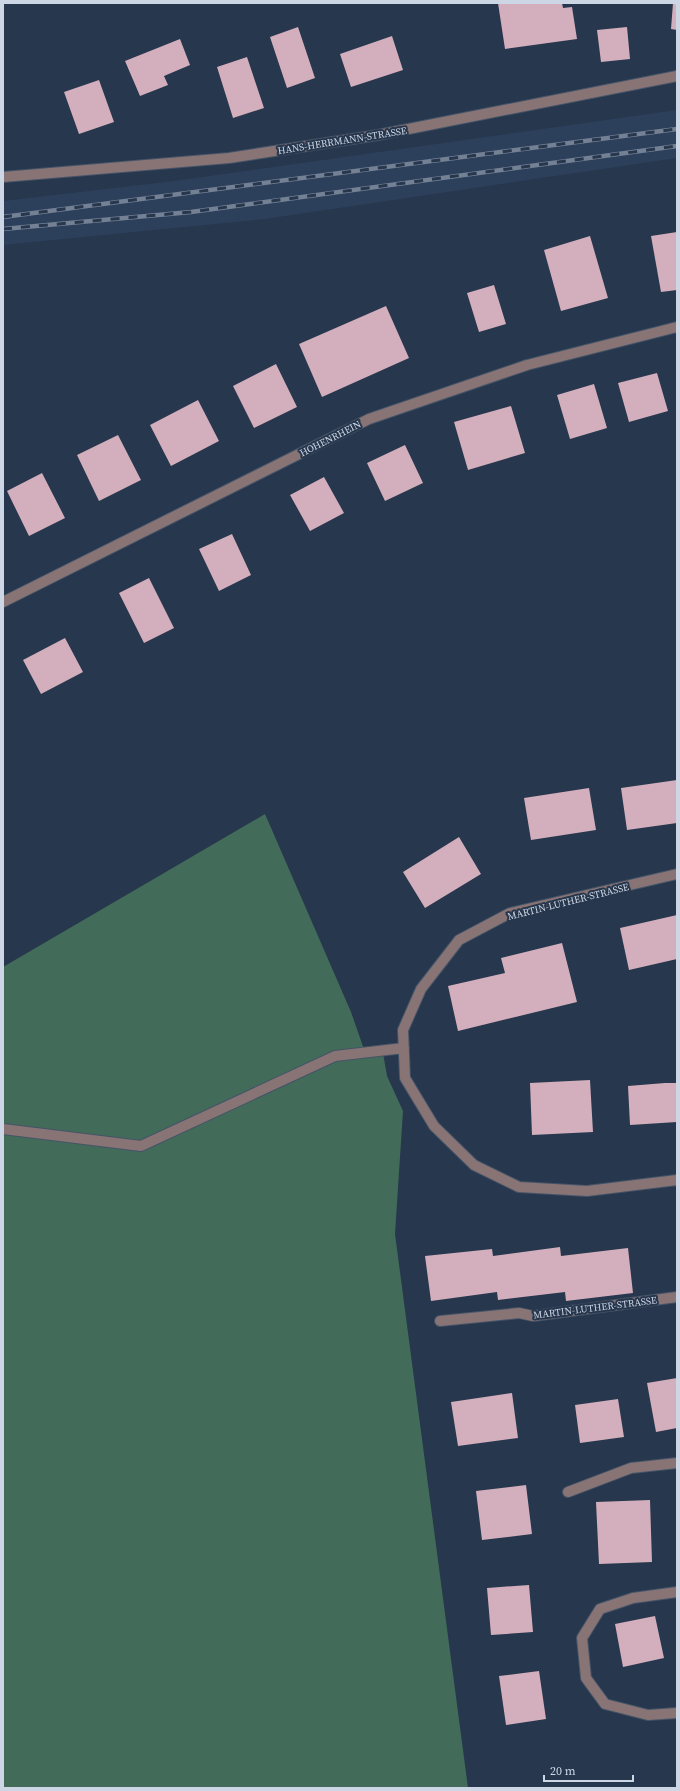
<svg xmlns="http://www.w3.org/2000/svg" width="680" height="1791" font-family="'Source Serif 4',serif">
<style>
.built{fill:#2c3f5b}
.green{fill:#426b59}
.building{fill:#d3afbd}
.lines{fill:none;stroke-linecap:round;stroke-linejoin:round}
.minor-casing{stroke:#455468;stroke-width:12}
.minor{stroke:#887475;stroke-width:10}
.rail-casing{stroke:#748194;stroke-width:4.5}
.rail{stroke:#27374d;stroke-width:3;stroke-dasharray:9;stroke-linecap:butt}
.labels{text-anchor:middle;stroke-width:4;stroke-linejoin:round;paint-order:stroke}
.street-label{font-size:10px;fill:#cdd6e5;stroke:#27374d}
</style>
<rect width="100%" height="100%" fill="#27374d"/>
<path class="built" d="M677,110V158L265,219L3,245V201L174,181Z"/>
<path class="green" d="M265,814L351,1012L366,1055L383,1053L387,1076L403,1111L395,1234L468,1788H3V967Z"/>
<path class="building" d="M498,3H562L563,8L572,7L577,39L505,49Z
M673,3H677V30L671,29Z
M298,27L315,78L287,88L270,37Z
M627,27L630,59L601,62L597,30Z
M392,36L403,70L351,87L340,54Z
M180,39L190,65L164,76L168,85L140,96L125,61Z
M247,57L264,108L233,118L217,67Z
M99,80L114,122L79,134L64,92Z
M677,232V290L661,292L651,236Z
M590,236L608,298L561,311L544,250Z
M494,285L506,324L479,332L467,293Z
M386,306L409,358L322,397L299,344Z
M276,364L297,407L254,428L233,386Z
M657,373L668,411L629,422L618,383Z
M594,384L607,428L570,439L557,395Z
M198,400L219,441L171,466L150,425Z
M511,406L525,453L468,470L454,422Z
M118,435L141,480L99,501L77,455Z
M405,445L423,483L385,501L367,463Z
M42,473L65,518L29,536L7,491Z
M324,477L344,513L310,531L290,495Z
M232,534L251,575L219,591L199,549Z
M149,578L174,628L144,643L119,593Z
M65,638L83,672L41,694L23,660Z
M677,780V823L627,830L621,788Z
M589,788L596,830L531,840L524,798Z
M459,837L481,874L425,908L403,872Z
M677,915V959L629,970L620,928Z
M562,943L577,1002L458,1031L448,986L505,973L501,958Z
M590,1080L593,1132L532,1135L530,1083Z
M665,1083H677V1122L630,1125L628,1086Z
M560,1247L561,1256L628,1248L633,1293L566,1301L565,1292L498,1300L497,1292L431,1301L425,1256L492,1249L493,1256Z
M677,1378V1428L656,1432L647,1383Z
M512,1393L518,1438L458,1446L451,1402Z
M618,1399L624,1437L580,1443L575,1405Z
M526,1485L532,1534L482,1540L476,1491Z
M650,1500L652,1562L599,1564L596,1502Z
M529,1585L533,1632L491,1635L487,1588Z
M655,1616L664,1658L623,1667L615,1624Z
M539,1671L546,1719L506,1725L499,1676Z"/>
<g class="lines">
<defs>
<path id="minor" d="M3,177L229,158L378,135L677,76
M3,602L369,419L527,365L677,327
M677,874L510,913L459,940L421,989L403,1030L405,1078L434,1126L474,1165L519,1187L587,1191L677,1180
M3,1129L141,1146L335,1056L404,1048
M440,1321L519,1313L533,1316L677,1297
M568,1492L631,1468L677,1463
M677,1592L633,1598L600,1609L582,1638L586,1678L605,1704L648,1715L677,1713"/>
</defs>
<use href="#minor" class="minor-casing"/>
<use href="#minor" class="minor"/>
<defs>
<path id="rail" d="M3,217L677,129
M3,229L191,212L677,146"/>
</defs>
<use href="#rail" class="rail-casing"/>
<use href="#rail" class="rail"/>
</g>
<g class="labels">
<g class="street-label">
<text transform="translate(342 140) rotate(-9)" y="4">HANS-HERRMANN-STRASSE</text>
<text transform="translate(330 438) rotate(-27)" y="4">HOHENRHEIN</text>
<text transform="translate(568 901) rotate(-14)" y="4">MARTIN-LUTHER-STRASSE</text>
<text transform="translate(595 1307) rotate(-7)" y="4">MARTIN-LUTHER-STRASSE</text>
</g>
</g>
<rect width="680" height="1791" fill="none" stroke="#cdd6e5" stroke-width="8"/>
<path d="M544 1775v6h89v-6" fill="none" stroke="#cdd6e5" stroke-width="2"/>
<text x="550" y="1775" font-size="12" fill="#cdd6e5" stroke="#27374d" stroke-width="3" paint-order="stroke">20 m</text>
</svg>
